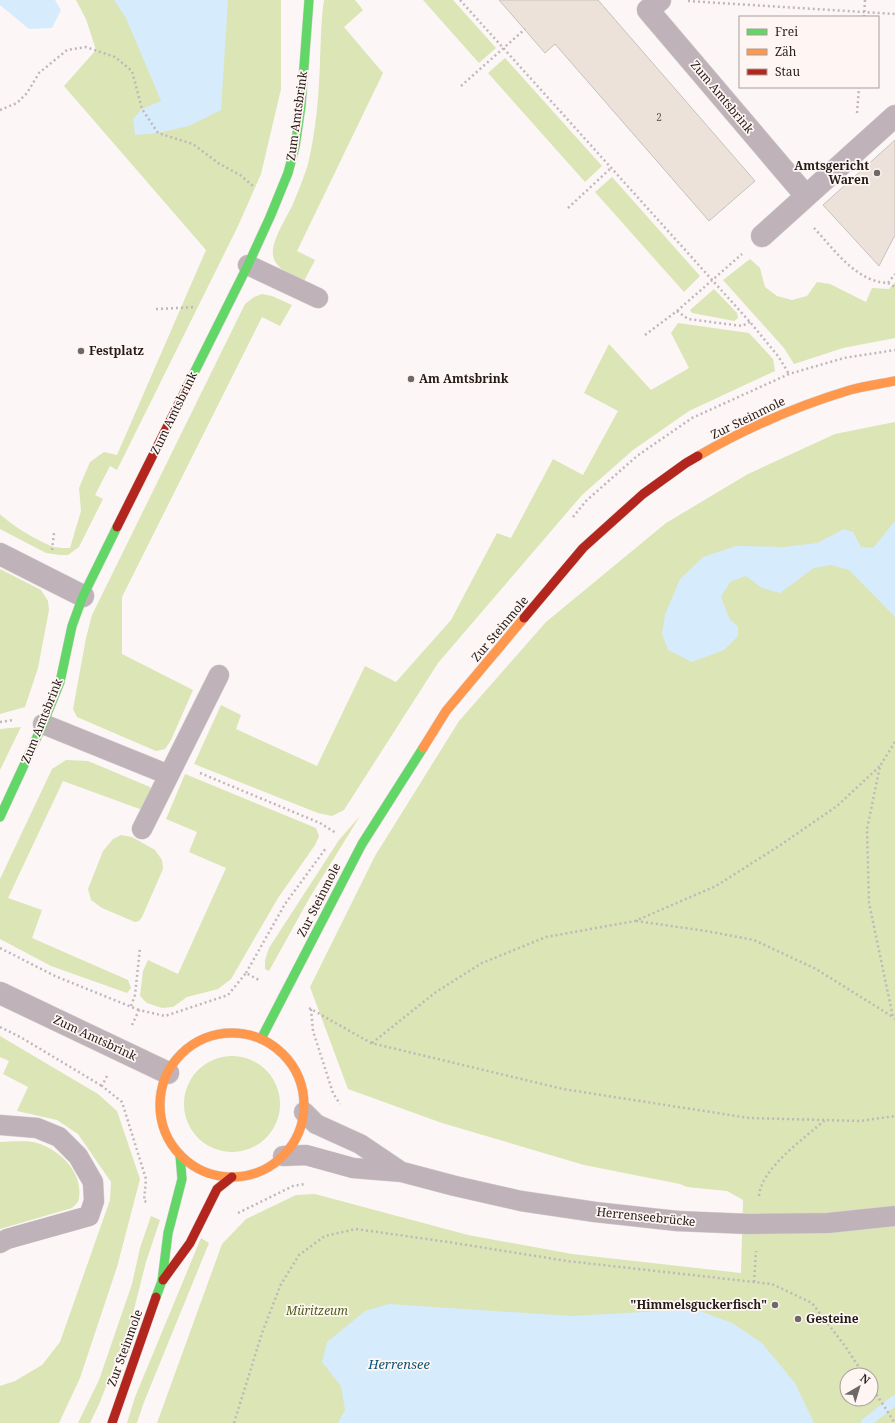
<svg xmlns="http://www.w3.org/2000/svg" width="895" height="1423" font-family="'Noto Serif',serif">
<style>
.green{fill:#dbe5b5;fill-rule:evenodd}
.water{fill:#d6ebfc}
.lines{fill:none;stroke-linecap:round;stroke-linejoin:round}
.stream{stroke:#d6ebfc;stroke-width:10}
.building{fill:#ede2d9;stroke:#c6c1be}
.lane-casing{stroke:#d8d5d3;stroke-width:21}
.street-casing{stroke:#d8d5d3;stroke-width:23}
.fast-casing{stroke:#d8d5d3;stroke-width:10}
.slow-casing{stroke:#d8d5d3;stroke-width:10}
.jam-casing{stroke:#d8d5d3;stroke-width:10}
.path{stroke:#c0b7ba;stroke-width:2.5;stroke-dasharray:2 3;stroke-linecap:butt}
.lane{stroke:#bfb3b9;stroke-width:20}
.street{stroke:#bfb3b9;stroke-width:22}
.fast{stroke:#63d668;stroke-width:9}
.slow{stroke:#ff974d;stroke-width:9}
.jam{stroke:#b3261e;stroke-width:9}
.lane-bridge-casing{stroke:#d8d5d3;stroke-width:21;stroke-linecap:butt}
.lane-bridge{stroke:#bfb3b9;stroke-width:20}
.poi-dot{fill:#6e6866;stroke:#fff6f3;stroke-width:1.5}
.labels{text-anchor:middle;stroke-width:3.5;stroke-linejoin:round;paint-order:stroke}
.number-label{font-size:10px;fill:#554d48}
.street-label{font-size:12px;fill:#221b18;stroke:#fff6f3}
.poi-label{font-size:12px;font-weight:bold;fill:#221b18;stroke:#fff6f3;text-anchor:start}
.park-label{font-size:12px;font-style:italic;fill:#4f5e1d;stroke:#fff6f3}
.water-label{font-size:13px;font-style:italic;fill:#095378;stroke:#fff6f3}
</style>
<rect width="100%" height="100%" fill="#fcf7f6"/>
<path class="green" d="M76,0H281V89L261,174L238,226L117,470L110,466L95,495L103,499L79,547L68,555H60L46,553L0,529V514C11,525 39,542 54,547C59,548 65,548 70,548L81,511L79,488L90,462L104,452L117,455L206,250L64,86L96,50L86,19Z
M324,0H355L363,10L344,27L383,73L297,251L315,260L304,281C293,275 275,270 273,255C271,241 287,217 293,204C298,192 304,177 308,164C316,131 319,95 320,61C321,40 321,20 324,0Z
M423,0H453L496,48L479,63Z
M505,58L602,166L585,182L488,73Z
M612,177L700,276L684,292L595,192Z
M750,259L760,268L765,287L777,296L792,300L807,296L817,282L830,284L866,302L872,288L889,289L895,282V338L843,348L794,364L784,348L723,280Z
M714,289L737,313L738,318L734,321L692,313L690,310Z
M262,294L272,296L292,305L280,326L262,317L122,597V654L193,690L171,740L165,749L156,751L77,717L73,709L86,638L92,615L245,304L254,297Z
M678,323L749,333L773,359L775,371L689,411L633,450L582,495L438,663L344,810L332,816L318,813L194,764L221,705L241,715L236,729L317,766L365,666L396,682L451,620L497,533L511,538L553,459L583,475L618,411L584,393L609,344L651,390L689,368L671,333Z
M895,422V1423H157L222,1244L246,1219L296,1195L315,1194L468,1235L572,1254L741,1273L743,1200L727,1191L687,1187L680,1184L584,1165L442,1123L348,1089L310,987L375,856L459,721L546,622L666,523L748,474L835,434ZM847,1375H871V1399H847Z
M0,569L41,590L48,601L49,610L38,668L25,707L0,714Z
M21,727L0,770V729Z
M66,760L88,761L150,787L152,793L145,811L63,781L8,898L42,910L32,938L128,980L131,988L127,993L51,966L0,939V879L52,769Z
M185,774L316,828L319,836L315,845L278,898L231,979L218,989L187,997L173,1007L162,1008L147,1003L140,996L143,971L148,960L178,974L226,868L189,852L197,832L166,819Z
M360,816L310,897L269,971L265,969V960L269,948L339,840Z
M121,835L132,837L155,850L162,860L163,869L142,917L139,921L135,922L102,908L91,900L88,889L103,851L113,839Z
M0,1036L98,1094L117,1111L140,1179L117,1267L80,1378L59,1423H0V1386L15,1381L42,1365L60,1342L110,1200L111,1182L78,1134L57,1120L17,1111L28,1087L3,1074L9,1061L0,1057Z
M184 1104a48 48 0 1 1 96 0a48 48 0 1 1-96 0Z
M0,1142C12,1142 26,1140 37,1143C60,1150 83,1172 79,1198C79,1202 75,1205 72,1208L0,1229Z
M151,1216L160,1220L146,1262L131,1321L100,1402L90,1423H78L99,1380L132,1284L140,1248Z
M201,1238L209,1243L144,1402L137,1423H127L135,1397Z"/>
<path class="water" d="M0,0H55L61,10L52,28L29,29L0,5Z
M114,0H228L221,110L189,126L158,133L135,135L133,119L142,109L161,101L126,18Z
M895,521V617L849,570L831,565L814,568L780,593L762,588L746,576L730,582L721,597L730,620L738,626V636L724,650L692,662L668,650L662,634L665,615L680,579L703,557L736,546L784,547L817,543L844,529L853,532L861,547L873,548Z
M389,1304L573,1316L695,1309L732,1323L762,1343L795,1383L814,1423H338L345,1410L341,1386L322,1362L327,1342L365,1311Z"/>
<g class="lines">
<path class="stream" d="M866,1423L895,1400"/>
</g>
<path class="building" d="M499,0H598L755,181L709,221L555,44L545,53Z
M895,140V235L879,266L823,205Z"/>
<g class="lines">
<defs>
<path id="lane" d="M248,265L318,298
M43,724L169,775L219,675
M142,829L169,775
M304,1112L316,1124L360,1144L400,1171
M0,1125L37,1128L59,1137L78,1156L93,1182L94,1201L89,1216L7,1239L0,1243
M283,1156L306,1155L353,1168L402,1172L455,1186L521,1201L595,1212L677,1221"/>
<path id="street" d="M660,0L648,10L806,196
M762,236L895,116
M0,554L83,596
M0,993L168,1073"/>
<path id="fast" d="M188,385L248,265L270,217L288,173L295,147L301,106L309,0
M0,817L43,724L60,682L72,626L83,596L117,527
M261,1039L362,844L423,748
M156,1297L162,1281L168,1233L182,1179L180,1155"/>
<path id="slow" d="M698,456C746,428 797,406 850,390C865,386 880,384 895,381
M423,748L446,711L524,618
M160 1105a72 72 0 1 1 144 0a72 72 0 1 1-144 0Z"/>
<path id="jam" d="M117,527L188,385
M524,618L583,548L643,494L686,463L698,456
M163,1280L190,1243L217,1189L232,1177
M112,1423L156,1297"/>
</defs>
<use href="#lane" class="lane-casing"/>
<use href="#street" class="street-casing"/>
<use href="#fast" class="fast-casing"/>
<use href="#slow" class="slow-casing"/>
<use href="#jam" class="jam-casing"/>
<path class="path" d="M460,0L750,322L778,356L789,374
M688,1L895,14
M864,17L865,0
M461,86L525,29
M0,110L17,103L27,93L39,73L67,50L86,47L115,57L132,71L142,109L158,133L193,144L218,163L240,175L253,186
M857,113L859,87
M568,208L611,168
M814,228C834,249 856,282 888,283L895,274
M888,283L895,287
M156,309L196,307
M677,311L688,319L742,326L750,322
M645,335L677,311L742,254
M573,517L586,501L637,456L692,418L789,374L844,358L895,350
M52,550L54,533
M0,722L13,720
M895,742L880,766L867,829L869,903L893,1017L895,1019
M200,773L320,823L336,833
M636,921L706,931L754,940L816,969L893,1017
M0,948L55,976L139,1010
M246,973L285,904L326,848
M131,1006L135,995L140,948
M309,1008L371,1043L563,1089L749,1118L860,1121L895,1116
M311,1009L313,1031L333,1093L340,1104
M132,1025L139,1010L165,1016L228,995L246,973L259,980
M0,1027L22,1038L102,1086
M372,1043L436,992L482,963L546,937L635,921L716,886L782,844L837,806L880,766
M107,1076L102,1086L122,1102L146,1179L144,1201L147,1202
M759,1196C761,1168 805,1138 825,1120
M238,1213L293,1186L305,1184
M754,1282L756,1251
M871,1386L895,1423
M234,1423L262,1333L281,1284L299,1255L325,1236L356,1229L448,1242L567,1261L772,1284L812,1303L845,1346L864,1375"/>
<use href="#lane" class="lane"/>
<use href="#street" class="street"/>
<use href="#fast" class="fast"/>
<use href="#slow" class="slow"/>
<use href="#jam" class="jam"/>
<defs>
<path id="lane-bridge" d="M677,1221L749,1224L828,1223L895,1216"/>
</defs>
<use href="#lane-bridge" class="lane-bridge-casing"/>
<use href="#lane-bridge" class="lane-bridge"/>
</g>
<g class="poi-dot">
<circle cx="877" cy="173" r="4"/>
<circle cx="81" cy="351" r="4"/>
<circle cx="411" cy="379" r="4"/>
<circle cx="775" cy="1305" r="4"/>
<circle cx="798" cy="1319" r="4"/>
</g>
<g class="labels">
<g class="number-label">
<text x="659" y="121">2</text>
</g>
<g class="street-label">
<text transform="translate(722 97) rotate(50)" y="4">Zum Amtsbrink</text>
<text transform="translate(297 116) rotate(-82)" y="4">Zum Amtsbrink</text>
<text transform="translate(174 413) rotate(-64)" y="4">Zum Amtsbrink</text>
<text transform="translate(748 418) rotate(-26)" y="4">Zur Steinmole</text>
<text transform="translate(500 629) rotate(-50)" y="4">Zur Steinmole</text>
<text transform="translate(42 721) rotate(-68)" y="4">Zum Amtsbrink</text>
<text transform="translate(319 900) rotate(-63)" y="4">Zur Steinmole</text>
<text transform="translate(95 1038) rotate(25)" y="4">Zum Amtsbrink</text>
<text transform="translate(646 1217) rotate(6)" y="4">Herrenseebrücke</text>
<text transform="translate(125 1348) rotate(-70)" y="4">Zur Steinmole</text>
</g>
<g class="poi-label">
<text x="869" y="170" text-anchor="end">Amtsgericht<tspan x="869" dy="14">Waren</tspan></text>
<text x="89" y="355">Festplatz</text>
<text x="419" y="383">Am Amtsbrink</text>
<text x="767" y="1309" text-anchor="end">"Himmelsguckerfisch"</text>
<text x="806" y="1323">Gesteine</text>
</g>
<g class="park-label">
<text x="317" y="1315">Müritzeum</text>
</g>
<g class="water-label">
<text x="399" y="1369">Herrensee</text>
</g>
</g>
<rect x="739" y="16" width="140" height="72" fill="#fff6f3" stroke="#a79e9b"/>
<rect x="747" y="29" width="20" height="6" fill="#63d668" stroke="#a79e9b"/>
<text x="775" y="36" font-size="12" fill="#221b18">Frei</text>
<rect x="747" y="49" width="20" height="6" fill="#ff974d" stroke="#a79e9b"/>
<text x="775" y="56" font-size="12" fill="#221b18">Zäh</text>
<rect x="747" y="69" width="20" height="6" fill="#b3261e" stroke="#a79e9b"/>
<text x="775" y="76" font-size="12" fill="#221b18">Stau</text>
<g transform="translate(859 1387) rotate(38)"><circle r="19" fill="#fff6f3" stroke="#a79e9b"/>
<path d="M0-3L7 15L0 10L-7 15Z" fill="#6e6866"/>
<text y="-6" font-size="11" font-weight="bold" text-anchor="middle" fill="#221b18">N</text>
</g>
</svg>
